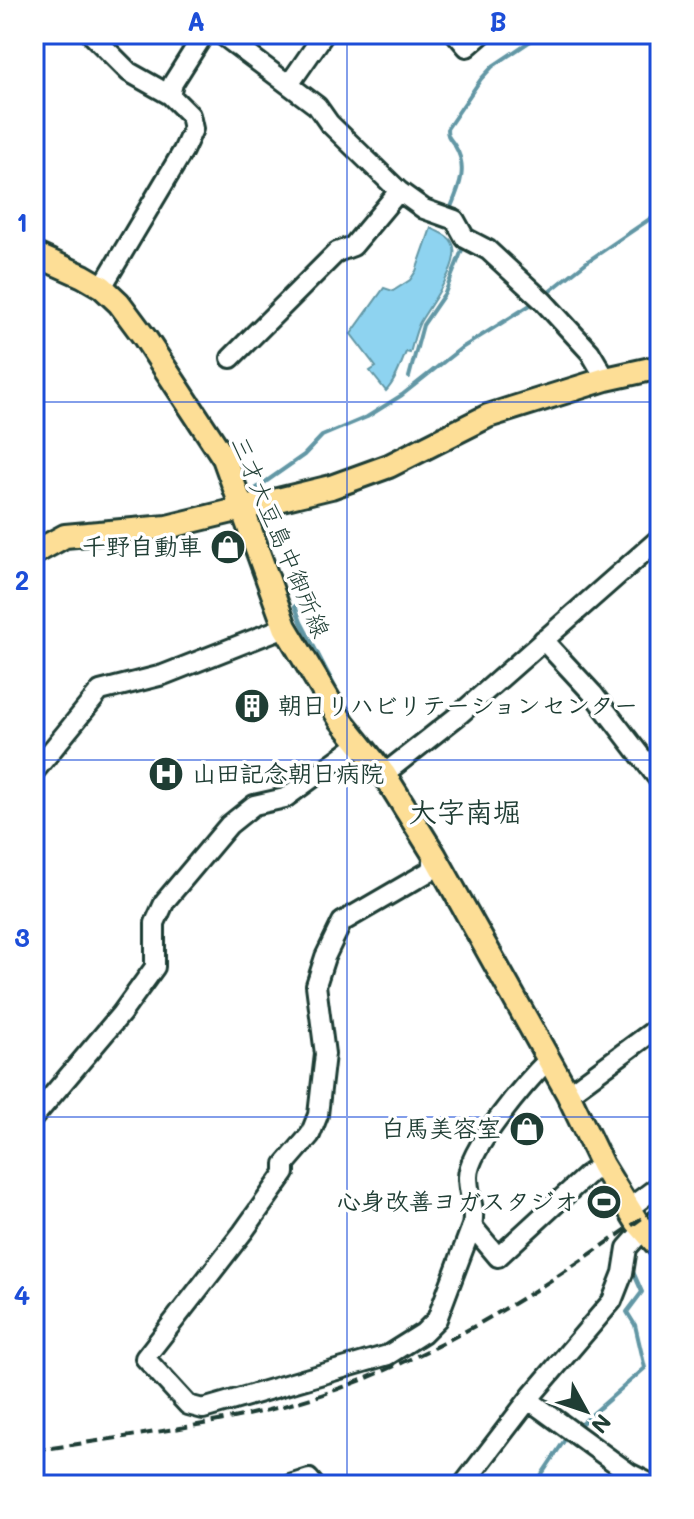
<svg xmlns="http://www.w3.org/2000/svg" width="694" height="1519" font-family="Mali,'Klee One',sans-serif">
<style>
.water{fill:#8ed3f0;stroke:#6297a5;stroke-width:2}
.lines{fill:none;stroke-linecap:round;stroke-linejoin:round}
.stream{stroke:#6297a5;stroke-width:4}
.minor-casing{stroke:#1f3d34;stroke-width:24}
.major-casing{stroke:#1f3d34;stroke-width:28}
.minor{stroke:#fff;stroke-width:18}
.major{stroke:#fdde96;stroke-width:22}
.rail{stroke:#1f3d34;stroke-width:4;stroke-dasharray:12 6;stroke-linecap:butt}
.grid{fill:none;stroke:#1d4ed8;stroke-width:2;stroke-opacity:0.55}
.labels{text-anchor:middle;stroke-width:7;stroke-linejoin:round;paint-order:stroke}
.street-label{font-size:24px;fill:#1f3d34;stroke:#fff}
.poi-label{font-size:24px;font-weight:bold;fill:#1f3d34;stroke:#fff;text-anchor:end}
.quarter-label{font-size:28px;font-weight:bold;fill:#1f3d34;stroke:#fff}
.neatline{fill:none;stroke:#1d4ed8;stroke-width:3}
.grid-label{font-size:26px;text-anchor:middle;font-weight:bold;fill:#1d4ed8}
</style>
<rect width="100%" height="100%" fill="#fff"/>
<filter id="ink" filterUnits="userSpaceOnUse"><feTurbulence type="fractalNoise" baseFrequency=".0125" numOctaves="2"/><feDisplacementMap in="SourceGraphic" scale="16" xChannelSelector="R" yChannelSelector="G"/><feConvolveMatrix kernelMatrix="1 2 1 2 8 2 1 2 1" color-interpolation-filters="sRGB"/></filter>
<g filter="url(#ink)">
<path class="water" d="M431,228C437,232 449,235 452,242C464,261 429,306 420,322C415,332 413,343 410,353L406,352C401,364 396,381 386,391L370,371L376,367L351,334L384,288L393,291L410,280L416,271Z"/>
<g class="lines">
<path class="stream" d="M451,207C460,186 468,167 455,146C451,139 447,138 447,129L481,79L493,66L541,34
M545,295L588,261L660,212
M409,377L423,325L445,293L462,250L458,242
M254,490L304,455L322,436L367,417L402,395L460,349L535,302
M295,606L301,622L344,704
M373,743L389,761
M599,1134L621,1176
M581,1424L645,1368L635,1325L627,1312L642,1292L631,1267
M541,1485L540,1477L566,1438"/>
<defs>
<path id="minor" d="M91,34L129,72L170,95L190,115L193,129L183,151L102,287
M221,34L317,106L329,123L399,191L424,209L455,220L465,238L488,250L543,301L590,352L606,379
M456,34L467,47L482,34
M290,83L324,34
M170,95L173,83L204,34
M231,358L337,252L353,246L399,191
M543,640L593,694L660,781
M34,772L100,691L163,675L285,627
M384,774L460,714L660,538
M435,856L430,871L342,922L325,957L316,985L325,1054L318,1115L310,1135L285,1164V1173L243,1232L145,1358L188,1405L203,1409L388,1355L423,1333L437,1319L472,1226C476,1209 468,1194 468,1177C468,1149 527,1081 548,1060
M568,1094L660,1026
M34,1117L121,1014L155,967V923L165,901L229,825L254,805L285,798L359,744
M628,1209L660,1185
M472,1226L498,1257L587,1175L602,1165
M529,1400L629,1473L653,1485
M290,1485L309,1479L314,1485
M463,1485L532,1395L612,1301L623,1273L627,1248L643,1230"/>
<path id="major" d="M34,254L83,276L102,287L119,303L145,338L224,458L285,627L340,719L384,774L435,856L568,1094L602,1165L637,1222L660,1248
M34,553L65,536L167,527L331,487L389,466L488,416L606,379L660,367"/>
</defs>
<use href="#minor" class="minor-casing"/>
<use href="#major" class="major-casing"/>
<use href="#minor" class="minor"/>
<use href="#major" class="major"/>
<path class="rail" d="M34,1451C135,1434 241,1424 338,1389C454,1347 560,1278 660,1205"/>
</g>
</g>
<path class="grid" d="M347,34V1485M34,402H660M34,760H660M34,1117H660"/>
<defs>
<symbol id="shop-disc" viewBox="-11 -11 22 22"><circle r="9.5" fill="#1f3d34" stroke="#fff"/><path d="M-5-2.5h2.3a2.7 3.5 0 0 1 5.4 0H5L5.5 6h-11ZM-1.5-2.5h3a1.5 2.3 0 0 0-3 0Z" fill="#fff"/></symbol>
<symbol id="building-disc" viewBox="-11 -11 22 22"><circle r="9.5" fill="#1f3d34" stroke="#fff"/><path d="M-4-6H4V6H1V3H-1V6H-4ZM-2.5-4.3h1.7v1.8h-1.7ZM.8-4.3h1.7v1.8H.8ZM-2.5-1h1.7V.8h-1.7ZM.8-1h1.7V.8H.8Z" fill="#fff"/></symbol>
<symbol id="hospital-disc" viewBox="-11 -11 22 22"><circle r="9.5" fill="#1f3d34" stroke="#fff"/><path d="M-5-5h3v3.5h4V-5h3V5h-3V1.5h-4V5h-3Z" fill="#fff"/></symbol>
<symbol id="stadium-disc" viewBox="-11 -11 22 22"><circle r="9.5" fill="#1f3d34" stroke="#fff"/><path d="M0-5a6.5 5 0 1 0 0 10a6.5 5 0 1 0 0-10ZM-3.5-1.8h7v3.6h-7Z" fill="#fff"/></symbol>
</defs>
<g fill-rule="evenodd">
<use href="#shop-disc" x="208" y="527" width="40" height="40"/>
<use href="#building-disc" x="232" y="686" width="40" height="40"/>
<use href="#hospital-disc" x="146" y="754" width="40" height="40"/>
<use href="#shop-disc" x="507" y="1109" width="40" height="40"/>
<use href="#stadium-disc" x="584" y="1182" width="40" height="40"/>
</g>
<g class="labels">
<g class="street-label">
<text transform="translate(280 537) rotate(67)" y="8">三才大豆島中御所線</text>
</g>
<g class="poi-label">
<text x="202" y="555">千野自動車</text>
<text x="278" y="714" text-anchor="start">朝日リハビリテーションセンター</text>
<text x="192" y="782" text-anchor="start">山田記念朝日病院</text>
<text x="501" y="1137">白馬美容室</text>
<text x="578" y="1210">心身改善ヨガスタジオ</text>
</g>
<g class="quarter-label">
<text x="465" y="822">大字南堀</text>
</g>
</g>
<rect width="694" height="1519" fill="none" stroke="#fff" stroke-width="88"/>
<g transform="translate(586 1411) rotate(130)" stroke="#ffffff" stroke-width="6" paint-order="stroke">
<path d="M0-6L14 30L0 20L-14 30Z" fill="#1f3d34"/>
<text y="-12" font-size="22" font-weight="bold" text-anchor="middle" fill="#1f3d34">N</text>
</g>
<rect x="44" y="44" width="606" height="1431" class="neatline"/>
<g class="grid-label">
<text x="196" y="31">A</text>
<text x="498" y="31">B</text>
<text x="22" y="232">1</text>
<text x="22" y="590">2</text>
<text x="22" y="947">3</text>
<text x="22" y="1305">4</text>
</g>
</svg>
